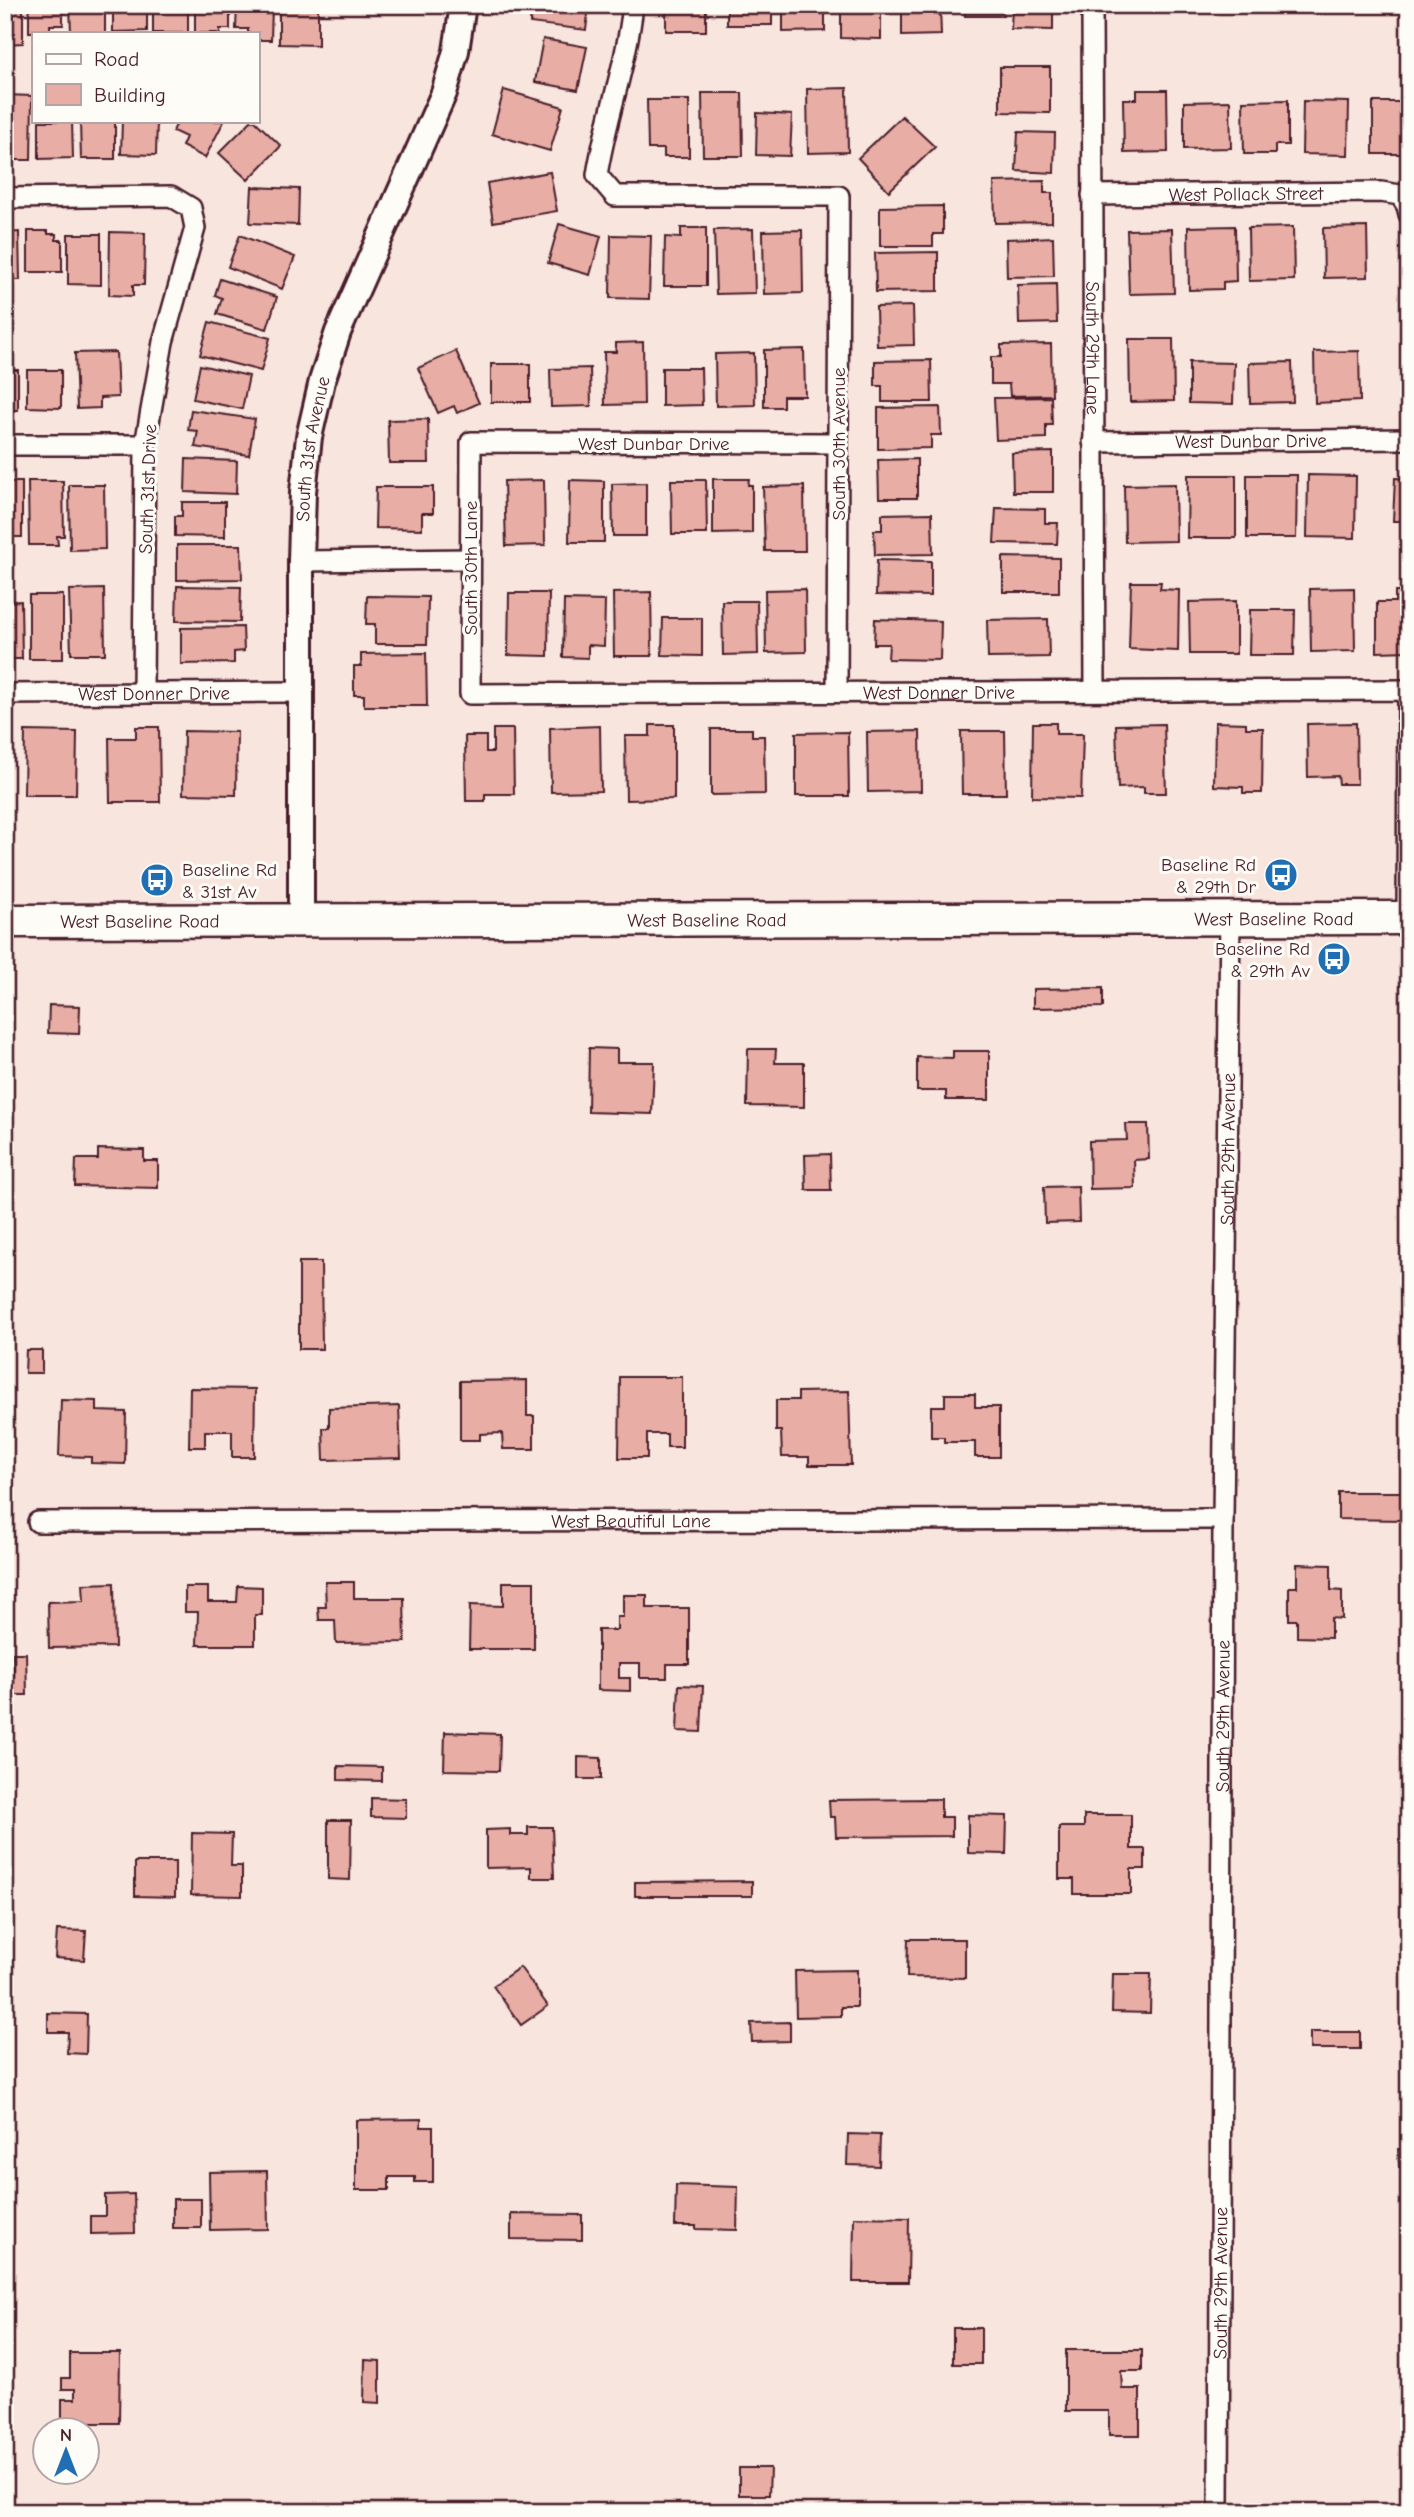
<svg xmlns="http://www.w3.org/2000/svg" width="1414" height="2517" font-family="'Comic Neue',sans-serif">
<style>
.building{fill:#e8aea5;stroke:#4a1f2b;stroke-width:2}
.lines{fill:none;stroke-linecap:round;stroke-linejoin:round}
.minor-casing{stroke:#4a1f2b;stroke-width:24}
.tertiary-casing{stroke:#4a1f2b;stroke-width:30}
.primary-casing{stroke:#4a1f2b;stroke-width:37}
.minor{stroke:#fdfcf7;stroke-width:19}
.tertiary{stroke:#fdfcf7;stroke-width:24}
.primary{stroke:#fdfcf7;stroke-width:32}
.labels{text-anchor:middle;stroke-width:6;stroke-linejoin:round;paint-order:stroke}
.street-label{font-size:19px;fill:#4a1f2b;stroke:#fdfcf7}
.poi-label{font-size:19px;fill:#4a1f2b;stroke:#fdfcf7;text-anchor:end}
</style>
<rect width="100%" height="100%" fill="#f7e5de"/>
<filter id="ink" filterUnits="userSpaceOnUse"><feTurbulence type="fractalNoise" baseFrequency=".0143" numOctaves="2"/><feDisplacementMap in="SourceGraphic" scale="14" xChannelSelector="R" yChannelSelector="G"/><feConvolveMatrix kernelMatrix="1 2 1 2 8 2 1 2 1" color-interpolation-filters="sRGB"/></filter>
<g filter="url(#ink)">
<path class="building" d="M5,5H23V43L5,44Z
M29,5H63V25H50V32H29Z
M70,5H105V33H71Z
M113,5H147V31L113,32Z
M153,5H188V33H153Z
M195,5H230V29H220V33H195Z
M237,5H272L271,40H257V33H248V29H236Z
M279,5H318V45L279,44Z
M532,5L589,6L586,30L530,23Z
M666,5H706V31H666Z
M727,5H772V25H727Z
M783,5H825V31L783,32Z
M841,5H881V39L841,38Z
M902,5H940L941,35L902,36Z
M965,5H1002L1003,16H965Z
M1012,5H1053V30L1011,29Z
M543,39L587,47L578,90L535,82Z
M1000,67H1050V113L1000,112Z
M847,88L848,152L808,153L807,89Z
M504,90L563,107L550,151L492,134Z
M1137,90H1167L1168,152L1124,153L1123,99H1137Z
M702,93H742L743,156H703Z
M5,95L32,96L31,160H12V151H5Z
M647,100H689V157H664V149H648Z
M1288,100V145H1275V154H1244L1243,101Z
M1230,101L1231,148L1184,149V102Z
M1303,101L1349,102L1348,155L1302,154Z
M1373,102H1409V147H1406V154H1373Z
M757,113L792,115L790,156L756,155Z
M902,116L935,147L889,191L858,158Z
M39,121H72L73,158L39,159Z
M80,121H115V159H81Z
M122,121H157L156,155L121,154Z
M178,121H224L205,158L182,146L186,137L173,131Z
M251,121H255L281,146L248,180L219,153Z
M1018,132L1055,133L1054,173L1016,171Z
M550,172L557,211L493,222L487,183Z
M1044,181V193H1052V222L995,223L994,182Z
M252,187L299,189L298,225L250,223Z
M943,206V234H933V246H880V207Z
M559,224L601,236L590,275L548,263Z
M1235,226L1236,281L1223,282V289L1189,290L1188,227Z
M1293,227L1294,280L1249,281L1248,228Z
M1367,227L1368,277L1324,278L1323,228Z
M681,228H706V286H664L665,237L681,238Z
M753,229L755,293L716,294L714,230Z
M1172,229L1174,293L1129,294L1127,230Z
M802,230L803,293L764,294L763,231Z
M28,231H48V234H56V240H62V272H28Z
M19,232L20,280H5V233Z
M110,232L145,233L144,285H133V296L109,295Z
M68,234H101V285L68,284Z
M240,235L295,257L282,289L228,267Z
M611,235L651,236L649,299L610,298Z
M1053,237L1054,276L1007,277L1006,239Z
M938,252V291L876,292L875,253Z
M220,279L277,297L267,329L217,314L222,298L215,295Z
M1056,284L1057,323L1019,324L1018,285Z
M913,306L914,345L877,346L876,307Z
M209,322L270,338L261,371L200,355Z
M1129,339H1173L1174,401L1130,402Z
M643,342L644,404L605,405L604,352H616V343Z
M1051,344L1052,395L1010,396L1009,384H991V357H1001V345Z
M804,349L805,396H783V407H764V350Z
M456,351L479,403L457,413L454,406L438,413L418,368Z
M1359,351L1360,401L1315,403L1314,352Z
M116,352L118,397L100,398V408L77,409L75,353Z
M754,353L755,405L716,406L715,354Z
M931,360L932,402H882V386H875V361Z
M1189,362L1234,363L1233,404L1189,403Z
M1292,362L1293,402L1250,403L1249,363Z
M491,364H530V402H491Z
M200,365L249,376L242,409L193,399Z
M590,368L591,406L551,407L550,369Z
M662,368H701L702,405L662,406Z
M5,370H18V410H5Z
M27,370H61V408L27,407Z
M1051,397L1052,425H1046V438L996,440L994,398Z
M940,407L941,435H931V448L878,449V408Z
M191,410L255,419L249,455L195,447L198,431L188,430Z
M428,419L429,463H389L388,420Z
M1053,452V492H1013L1012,453Z
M186,459L237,461L236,494L185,492Z
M917,459V498H879L878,460Z
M1188,475H1236V538H1187Z
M1247,475H1297L1296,538H1247Z
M1308,475L1356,476L1355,538L1307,537Z
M1395,478L1409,479V529H1407V521H1393Z
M713,479H749L748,485H752V533L713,534Z
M544,480L545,545L506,546L504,481Z
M570,480L604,481V542H569Z
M671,480H706L707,534H672Z
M28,481H63L64,536H57L58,545H29Z
M5,482H22V537H5Z
M646,483V536H613L612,484Z
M1175,484L1176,541L1125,542L1124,485Z
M69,485H104L105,549L70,550Z
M804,486L805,551H765L763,487Z
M376,487H433V513H422V529L375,528Z
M182,502H225V537L175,536V516H182Z
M996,508L1045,509V523H1058L1057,544L994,543Z
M932,513L933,554L875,555L874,530H882V514Z
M177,545H241L242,579L177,580Z
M1003,557L1059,558V592H1003Z
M877,560L931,561V596L876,595Z
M1131,582H1161L1160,589L1179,590L1178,651L1129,649Z
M177,586L241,587L240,622L176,621Z
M1354,588L1355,651L1311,652L1310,589Z
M104,589L105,654H71L69,590Z
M805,589L806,652L766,653L765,590Z
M651,592L652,656H614L613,593Z
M1395,592H1409V651L1377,652V602H1395Z
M509,593H549L548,656L508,655Z
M29,595H63V659H29Z
M367,596L428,597L427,644H375V624H366Z
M564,600L605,601L604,646L588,645V658L563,657Z
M21,601L22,659H5V602Z
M722,601H757L758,654L723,655Z
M1236,601V654H1190L1189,602Z
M1250,610H1295L1294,655H1249Z
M663,618H702V656L662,655Z
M875,619L941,621L940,660L888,659L889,644H874Z
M1048,619L1049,657L988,658L987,620Z
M243,627L244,651L234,652V663L181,664V628Z
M426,653L427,706H364V695H354V666H361V654Z
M1215,722L1246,723V728H1263L1262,793H1243V787L1214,786Z
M1033,723H1056V734H1083L1081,798L1032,797Z
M1356,723L1357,784H1339L1338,776L1308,777L1307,724Z
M1164,724L1166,793H1144V787L1118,788L1116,725Z
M650,725H674V799L626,800L625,736H650Z
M600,726L601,791L551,792L550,728Z
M136,727H159L160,802H110L109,738H136Z
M493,729H513L514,794H485V801H466L465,736H486V752H493Z
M711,729H752V736H764L765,794L711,795Z
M25,731L77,732L76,795H24Z
M184,731L237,732L236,795L183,794Z
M920,731L921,791L868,792L867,732Z
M961,731H1005L1006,794H962Z
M848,732L849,796H796V733Z
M149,876H161V880H149Z
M1103,988V1007L1033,1008V989Z
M49,1005L80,1006L79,1034L48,1033Z
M589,1048L617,1049V1062H654L652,1114L588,1112Z
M748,1049H776L775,1063H804V1107L747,1106Z
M953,1051H989V1100H946V1091H917V1057L953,1058Z
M1126,1124H1148L1149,1159L1134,1160L1135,1188L1090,1189L1089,1141L1127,1140Z
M98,1149L144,1150V1161H158V1188L75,1186L76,1159H98Z
M830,1154L831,1190H806L805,1155Z
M1078,1186L1079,1222L1045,1223L1044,1187Z
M299,1262H321L322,1349H299Z
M26,1350H42V1373H25Z
M620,1377H682V1447H667V1434H647V1458H619Z
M527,1380V1416H534V1449H503L502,1433L480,1434V1440H460V1381Z
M190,1388L255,1389L254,1457H232V1431H205V1447H189Z
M849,1391L851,1465H809V1457H782L781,1431H776V1400H798V1392Z
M945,1394H975V1407H999V1457H975V1442H944V1437H931V1406H945Z
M61,1400L97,1401V1411L126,1412L125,1464L91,1463V1457L59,1456Z
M399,1406L401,1458L324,1460L323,1428H329V1408Z
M1338,1492H1405L1404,1520L1338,1519Z
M1297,1564L1331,1565V1590L1342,1591V1619L1331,1618V1638L1297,1637V1620H1289V1587H1297Z
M325,1582H354V1598H404L405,1642L336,1643L335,1620H319L318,1607H326Z
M503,1582H534V1649H469L470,1605L503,1606Z
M114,1583L115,1647L49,1648L48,1602L84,1601L83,1584Z
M238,1586L262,1587V1615H255V1645H197L198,1612H185V1587H208V1602H237Z
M623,1595H647V1608H689V1664H667V1678H640V1663H619V1678H630V1691L598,1690V1630H617V1617H623Z
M13,1653H26L27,1695H14Z
M679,1685L703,1686L701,1732L677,1731Z
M445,1732L500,1734L499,1771L444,1770Z
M578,1757L601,1758V1779H578Z
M338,1766L382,1767V1781L338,1780Z
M371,1798L406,1799V1818L371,1817Z
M941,1799V1817H952V1836L836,1837L835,1817H830L829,1800Z
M968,1815L1007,1816L1006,1854L968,1853Z
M1084,1815H1131V1849H1145V1869H1131V1894H1074V1879H1059V1827H1084Z
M328,1820H351L350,1880L328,1879Z
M528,1827H552L554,1878H531V1867L486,1868V1830L510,1829V1835H528Z
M192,1833L232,1834L231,1866H242V1896L191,1895Z
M135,1862H175V1897L135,1896Z
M752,1881V1896H635V1882Z
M57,1930L86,1931L84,1960L55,1958Z
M908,1939H965V1978L907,1977Z
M520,1967L548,2006L521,2025L493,1986Z
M857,1970V2007H841V2016L796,2017L795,1971Z
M1113,1974H1151L1150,2013L1112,2012Z
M48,2013L87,2014L86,2054L67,2053L68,2032H48Z
M790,2022V2041L752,2042L751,2023Z
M1310,2032H1360V2049H1310Z
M1405,2087H1409V2128H1406Z
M421,2119V2127H433V2182H415V2177H389V2190H356V2120Z
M848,2134L880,2135L879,2166L847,2165Z
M1398,2149H1409V2167H1399Z
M267,2171L268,2229L210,2230L209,2172Z
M676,2185L738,2187L737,2230L696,2229V2226H675Z
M134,2194L135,2233L91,2234V2216H105V2195Z
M173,2199H201V2228H173Z
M511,2214L582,2215V2240L511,2239Z
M854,2217L909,2218L908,2282H853Z
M953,2328H981V2364H953Z
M1066,2350H1142V2371H1121L1122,2389H1140V2435H1109V2411H1066Z
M70,2353H120L119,2423H62V2399H75V2389H62V2378H70Z
M365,2360L380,2361V2403L364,2402Z
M739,2468H770L769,2495H739Z"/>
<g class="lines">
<defs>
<g id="minor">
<path d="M633,5C627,63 606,118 597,175L615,196H839L837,692"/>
<path id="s1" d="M1092,5L1095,691"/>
<path id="s2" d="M1092,195L1381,192L1400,195L1407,206L1409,214"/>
<path d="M5,198L171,196L191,208L195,228L163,342L145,445L143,693"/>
<path id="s3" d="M1093,442L1409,439"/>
<path id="s4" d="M837,443L471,442L470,694L1408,690L1407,918"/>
<path d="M5,445H145"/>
<path d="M301,561L470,559"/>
<path id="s5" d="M5,694L301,692"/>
<path id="s6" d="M38,1522L1223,1519"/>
<path id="s7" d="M1219,2512L1223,1519L1230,918"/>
</g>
<g id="tertiary">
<path id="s8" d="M301,919V561L303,492L309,437L322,381L338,332L444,93L456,51L463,5"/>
</g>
<g id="primary">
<path id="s9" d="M5,921L1409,918"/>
</g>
</defs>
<use href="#minor" class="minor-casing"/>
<use href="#tertiary" class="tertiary-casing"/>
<use href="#primary" class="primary-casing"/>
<use href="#minor" class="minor"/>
<use href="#tertiary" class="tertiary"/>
<use href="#primary" class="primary"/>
</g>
</g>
<defs>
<symbol id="bus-disc" viewBox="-11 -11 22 22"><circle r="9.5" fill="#1f6fb2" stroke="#fdfcf7"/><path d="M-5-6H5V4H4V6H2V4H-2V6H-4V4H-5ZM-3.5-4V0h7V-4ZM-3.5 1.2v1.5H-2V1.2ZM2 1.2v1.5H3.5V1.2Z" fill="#fff"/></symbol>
</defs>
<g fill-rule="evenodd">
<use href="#bus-disc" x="1262" y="856" width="38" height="38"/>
<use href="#bus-disc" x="138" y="861" width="38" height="38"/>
<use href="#bus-disc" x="1315" y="940" width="38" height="38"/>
</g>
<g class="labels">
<g class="street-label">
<text dy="7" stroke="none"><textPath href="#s2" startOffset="154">West Pollack Street</textPath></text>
<text dy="7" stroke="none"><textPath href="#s1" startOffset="343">South 29th Lane</textPath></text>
<text dy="7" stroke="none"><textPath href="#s3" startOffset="158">West Dunbar Drive</textPath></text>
<text x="654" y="450">West Dunbar Drive</text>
<text transform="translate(838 444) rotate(-90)" y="7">South 30th Avenue</text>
<text dy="7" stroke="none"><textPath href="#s8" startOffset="471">South 31st Avenue</textPath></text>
<text transform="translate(147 489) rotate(-88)" y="7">South 31st Drive</text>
<text transform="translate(470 568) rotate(-90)" y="7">South 30th Lane</text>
<text dy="7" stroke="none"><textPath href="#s4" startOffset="1087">West Donner Drive</textPath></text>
<text dy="7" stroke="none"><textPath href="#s5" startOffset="149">West Donner Drive</textPath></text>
<text dy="7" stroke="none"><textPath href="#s9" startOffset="1269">West Baseline Road</textPath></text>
<text dy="7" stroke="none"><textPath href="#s9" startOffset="702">West Baseline Road</textPath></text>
<text dy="7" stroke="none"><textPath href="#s9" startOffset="135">West Baseline Road</textPath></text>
<text dy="7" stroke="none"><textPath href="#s7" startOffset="1363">South 29th Avenue</textPath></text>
<text dy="7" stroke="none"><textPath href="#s6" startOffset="593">West Beautiful Lane</textPath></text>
<text dy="7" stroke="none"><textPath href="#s7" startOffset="796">South 29th Avenue</textPath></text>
<text dy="7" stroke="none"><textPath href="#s7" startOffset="229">South 29th Avenue</textPath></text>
</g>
<g class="poi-label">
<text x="1256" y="871">Baseline Rd<tspan x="1256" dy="22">&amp; 29th Dr</tspan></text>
<text x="182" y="876" text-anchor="start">Baseline Rd<tspan x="182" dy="22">&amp; 31st Av</tspan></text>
<text x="1310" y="955">Baseline Rd<tspan x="1310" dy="22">&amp; 29th Av</tspan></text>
</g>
</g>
<rect width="1414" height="2517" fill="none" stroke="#fdfcf7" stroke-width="28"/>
<rect x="14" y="14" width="1386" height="2489" fill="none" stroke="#4a1f2b" stroke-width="2.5" filter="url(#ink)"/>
<rect x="32" y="32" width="228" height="91" fill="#fdfcf7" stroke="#b5a4a5" stroke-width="2"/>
<rect x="46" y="54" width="35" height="10" fill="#fdfcf7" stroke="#b5a4a5" stroke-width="2"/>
<text x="94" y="66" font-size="21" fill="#4a1f2b">Road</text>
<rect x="46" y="84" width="35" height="21" fill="#e8aea5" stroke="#b5a4a5" stroke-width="2"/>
<text x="94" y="102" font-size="21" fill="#4a1f2b">Building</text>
<g transform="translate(66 2451)"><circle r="33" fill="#fdfcf7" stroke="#b5a4a5" stroke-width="2"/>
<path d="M0-5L12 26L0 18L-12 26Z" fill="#1f6fb2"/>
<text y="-10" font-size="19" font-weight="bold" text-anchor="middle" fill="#4a1f2b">N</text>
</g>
</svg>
